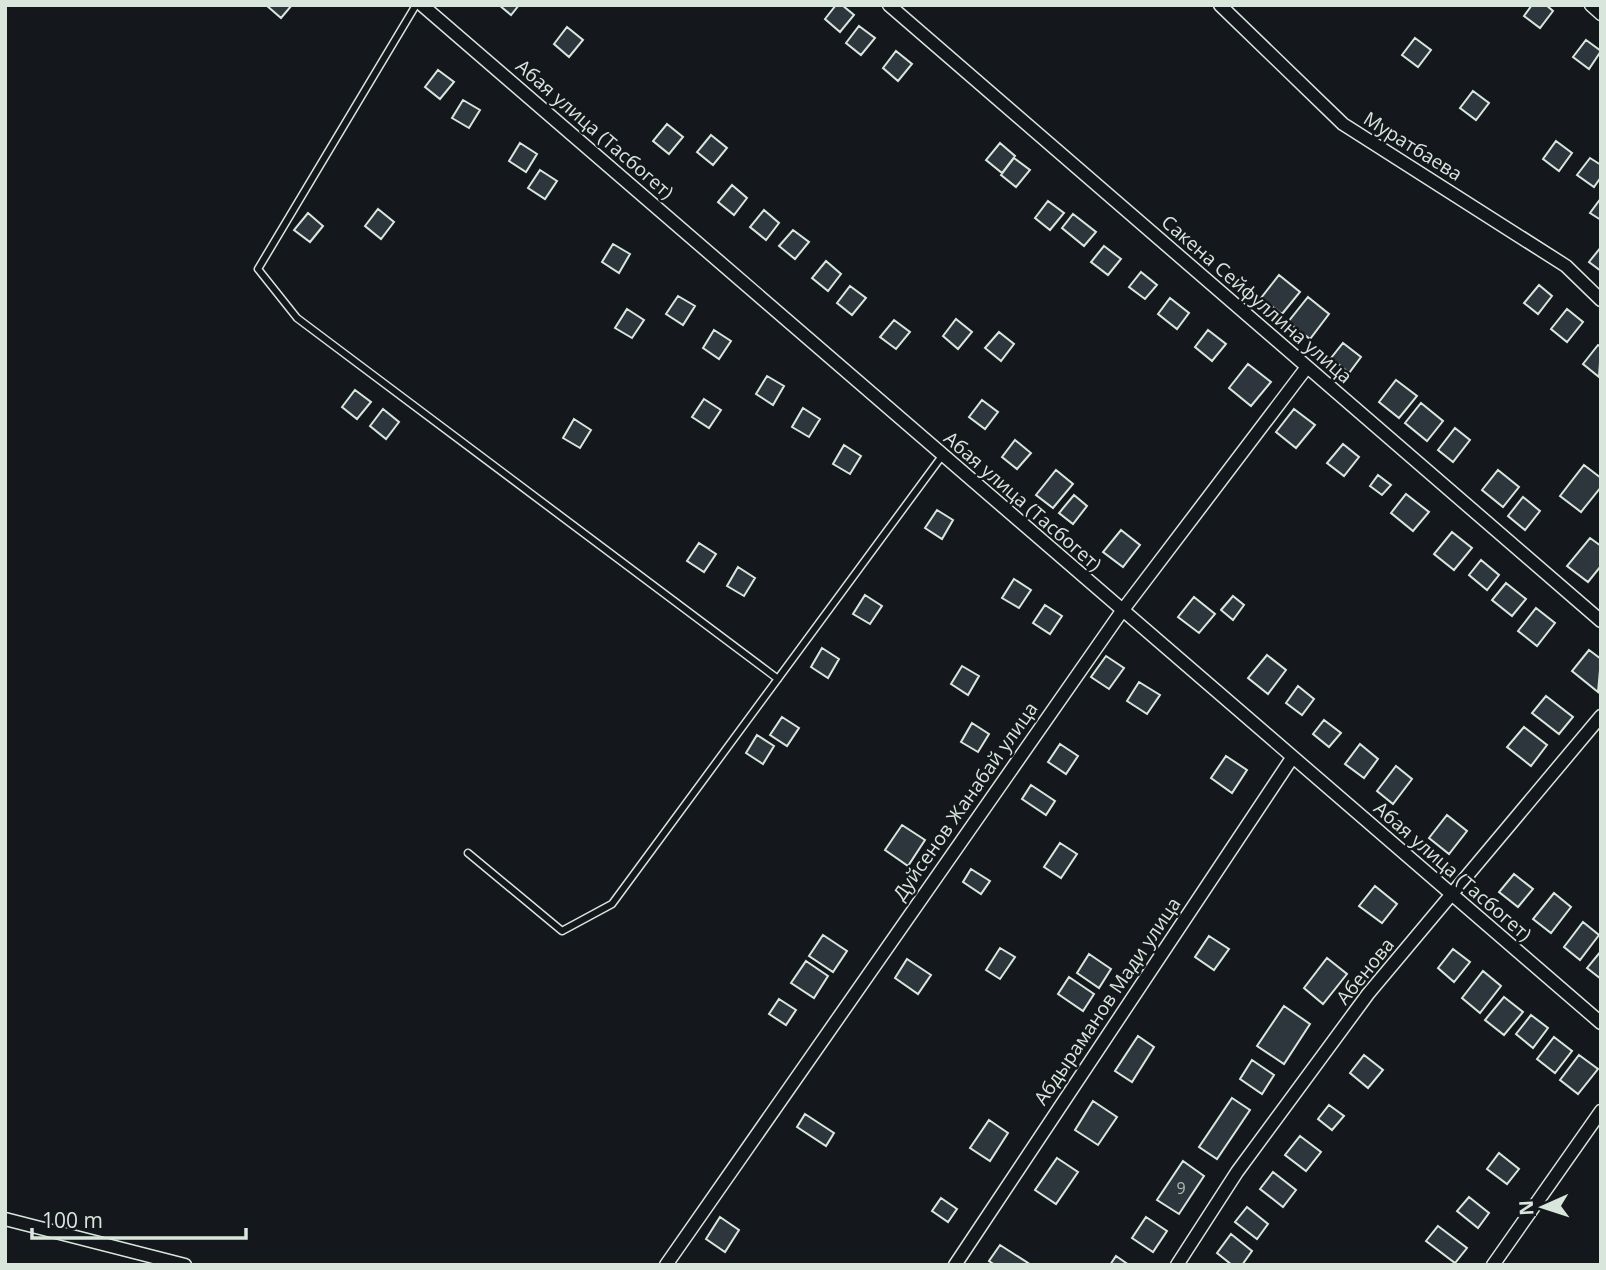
<svg xmlns="http://www.w3.org/2000/svg" width="1606" height="1270" font-family="'Open Sans',sans-serif">
<style>
.building{fill:#2c363c;stroke:#d8e6dc;stroke-width:2}
.lines{fill:none;stroke-linecap:round;stroke-linejoin:round}
.service-casing{stroke:#d8e6dc;stroke-width:9}
.minor-casing{stroke:#d8e6dc;stroke-width:15}
.service{stroke:#14181c;stroke-width:6}
.minor{stroke:#14181c;stroke-width:12}
.labels{text-anchor:middle;stroke-width:5;stroke-linejoin:round;paint-order:stroke}
.number-label{font-size:16px;fill:#adbab4}
.street-label{font-size:19px;fill:#d8e6dc;stroke:#14181c}
</style>
<rect width="100%" height="100%" fill="#14181c"/>
<path class="building" d="M266,5H292L281,18Z
M499,5H519L511,15Z
M836,5H842L854,15L840,32L825,19Z
M1532,5H1546L1553,11L1540,28L1524,16Z
M859,26L875,38L861,55L846,43Z
M567,27L583,40L569,57L554,44Z
M1415,38L1431,50L1418,67L1402,55Z
M1586,40L1601,51L1589,69L1573,57Z
M896,51L912,64L898,81L883,68Z
M438,70L454,82L440,99L425,87Z
M1473,91L1489,103L1476,120L1460,108Z
M463,100L480,110L469,128L452,118Z
M667,124L683,137L669,154L653,141Z
M711,135L727,148L713,165L697,152Z
M1556,141L1572,153L1559,171L1543,159Z
M520,143L537,154L526,172L509,161Z
M1000,143L1015,156L1002,173L986,160Z
M1014,158L1030,170L1016,187L1001,175Z
M1590,158L1601,165V177L1594,187L1577,175Z
M540,170L557,181L545,199L528,188Z
M732,185L747,198L734,215L718,202Z
M1601,198V220L1590,213Z
M1048,201L1064,213L1050,230L1035,218Z
M378,209L394,222L381,239L365,226Z
M764,210L779,223L766,240L750,227Z
M308,213L323,226L310,242L294,230Z
M1073,214L1096,232L1084,246L1062,228Z
M793,230L809,242L795,259L779,246Z
M613,244L630,254L619,273L602,262Z
M1104,246L1121,259L1108,275L1091,262Z
M1601,247V271L1589,262Z
M826,261L841,274L828,291L812,278Z
M1141,272L1157,285L1145,299L1129,287Z
M1279,275L1300,292L1282,314L1261,298Z
M1539,285L1552,296L1538,314L1524,303Z
M850,286L866,298L852,315L837,303Z
M678,296L695,306L683,325L666,314Z
M1308,297L1329,314L1310,339L1288,322Z
M1170,298L1189,313L1177,329L1158,314Z
M627,309L644,320L632,338L615,328Z
M1567,309L1583,322L1567,342L1551,329Z
M956,319L972,332L958,349L943,336Z
M894,320L910,332L896,349L880,337Z
M714,330L731,341L719,359L703,348Z
M1208,330L1226,344L1212,361L1195,347Z
M999,332L1014,344L1001,361L985,348Z
M1343,343L1361,357L1349,373L1331,358Z
M1598,345L1601,347L1599,377L1583,364Z
M1248,364L1271,382L1251,406L1229,388Z
M767,376L784,386L773,405L756,394Z
M1396,380L1417,396L1399,418L1379,402Z
M355,390L371,402L357,419L342,407Z
M704,399L721,410L709,428L692,417Z
M982,400L998,412L985,429L969,417Z
M1421,403L1443,421L1427,441L1405,423Z
M803,408L820,419L809,437L792,427Z
M383,409L399,422L386,439L370,426Z
M1294,409L1315,425L1296,448L1276,432Z
M574,419L591,430L580,448L563,438Z
M1455,428L1470,440L1453,462L1438,450Z
M1015,440L1031,453L1017,469L1002,457Z
M1343,444L1359,457L1344,476L1327,463Z
M844,445L861,456L850,474L833,464Z
M1584,465L1601,478V487L1581,512L1560,496Z
M1056,470L1073,484L1053,508L1036,495Z
M1498,470L1519,487L1503,507L1482,490Z
M1378,475L1391,485L1382,495L1370,486Z
M1406,494L1429,512L1413,531L1391,513Z
M1074,495L1087,506L1073,524L1059,513Z
M1523,497L1540,511L1525,530L1508,516Z
M937,510L953,520L942,539L925,528Z
M1121,530L1140,545L1123,567L1103,552Z
M1452,532L1472,548L1454,570L1434,554Z
M1590,538L1601,546V566L1588,582L1567,566Z
M699,543L716,554L704,572L687,561Z
M1481,560L1499,575L1487,590L1469,575Z
M738,567L755,578L744,596L727,586Z
M1014,579L1031,590L1019,608L1002,598Z
M1506,583L1526,599L1512,616L1492,600Z
M865,595L882,606L870,624L853,614Z
M1233,596L1244,605L1233,620L1221,610Z
M1194,597L1215,614L1199,633L1178,617Z
M1045,605L1062,616L1050,634L1033,623Z
M1536,608L1555,623L1537,646L1518,631Z
M822,648L839,659L828,678L811,667Z
M1589,650L1601,659L1598,692L1572,671Z
M1267,655L1286,670L1268,694L1248,678Z
M1106,656L1124,668L1109,689L1091,677Z
M962,666L979,676L968,695L951,684Z
M1139,682L1160,695L1147,714L1127,701Z
M1298,686L1314,699L1302,715L1286,703Z
M1546,696L1573,717L1559,734L1532,713Z
M782,717L799,728L787,746L770,735Z
M1324,720L1341,733L1329,747L1313,734Z
M972,723L989,734L978,752L961,742Z
M1524,727L1547,745L1531,766L1507,747Z
M757,735L774,746L763,764L746,753Z
M1060,744L1078,756L1066,774L1048,762Z
M1360,744L1378,759L1364,778L1345,764Z
M1226,756L1247,770L1232,793L1211,778Z
M1396,766L1412,779L1393,804L1377,791Z
M1031,785L1055,801L1046,815L1022,799Z
M1447,815L1467,831L1449,854L1429,838Z
M902,825L925,840L908,866L885,850Z
M1060,843L1077,854L1061,878L1044,867Z
M971,869L990,881L981,894L963,882Z
M1514,874L1533,889L1518,907L1499,892Z
M1375,886L1397,904L1382,923L1359,906Z
M1554,893L1571,907L1551,933L1533,919Z
M1583,922L1599,935L1580,960L1564,947Z
M823,935L847,951L833,972L809,956Z
M1209,936L1229,949L1214,970L1195,957Z
M1000,948L1015,957L1000,979L986,970Z
M1453,949L1470,962L1454,982L1438,968Z
M1601,951V979L1587,968Z
M1089,954L1111,969L1099,988L1077,973Z
M1327,958L1347,974L1323,1004L1304,988Z
M907,959L931,975L918,994L895,978Z
M806,961L828,976L814,998L791,983Z
M1483,971L1501,986L1480,1013L1462,998Z
M1069,977L1094,994L1083,1011L1058,994Z
M1504,997L1523,1012L1504,1035L1485,1020Z
M779,999L796,1010L786,1025L769,1014Z
M1284,1006L1310,1024L1284,1064L1257,1046Z
M1531,1015L1548,1028L1533,1048L1516,1034Z
M1138,1036L1154,1047L1132,1082L1115,1071Z
M1554,1037L1572,1051L1555,1073L1537,1059Z
M1364,1055L1383,1070L1368,1088L1350,1073Z
M1579,1055L1598,1069L1578,1094L1560,1080Z
M1252,1060L1274,1075L1262,1094L1240,1079Z
M1232,1098L1250,1110L1217,1159L1199,1147Z
M1093,1101L1117,1117L1098,1145L1075,1130Z
M1329,1105L1344,1116L1332,1130L1318,1119Z
M805,1114L834,1133L826,1146L797,1127Z
M989,1120L1008,1133L990,1161L970,1148Z
M1300,1136L1321,1152L1306,1171L1285,1155Z
M1499,1153L1519,1169L1507,1184L1487,1169Z
M1057,1158L1078,1172L1056,1204L1035,1190Z
M1183,1161L1204,1176L1179,1214L1157,1200Z
M1273,1172L1296,1190L1283,1207L1260,1189Z
M1469,1197L1489,1213L1478,1228L1457,1211Z
M941,1198L957,1209L948,1222L932,1211Z
M1247,1207L1268,1224L1257,1239L1235,1222Z
M720,1217L739,1230L725,1252L706,1239Z
M1146,1217L1167,1231L1153,1252L1132,1238Z
M1438,1226L1467,1248L1455,1263L1426,1241Z
M1231,1234L1252,1251L1242,1265H1232L1217,1253Z
M1000,1245L1028,1263L1026,1265H995L989,1261Z
M1116,1256L1129,1265H1110Z"/>
<g class="lines">
<defs>
<path id="service" d="M416,5L258,269L297,318L778,679
M468,853L562,931L612,904L942,456"/>
<path id="minor" d="M422,5L1601,1023
M889,5L1601,621
M1220,5L1343,124L1566,266L1601,300
M1591,5L1601,14
M5,1219L185,1265
M666,1265L1122,611L1307,367
M955,1265L1292,758
M1177,1265L1237,1172L1368,994L1601,716
M1493,1265L1601,1111"/>
</defs>
<use href="#service" class="service-casing"/>
<use href="#minor" class="minor-casing"/>
<use href="#service" class="service"/>
<use href="#minor" class="minor"/>
</g>
<g class="labels">
<g class="number-label">
<text x="1181" y="1194">9</text>
</g>
<g class="street-label">
<text transform="translate(595 129) rotate(41)" y="7">Абая улица (Тасбогет)</text>
<text transform="translate(1413 146) rotate(32)" y="7">Муратбаева</text>
<text transform="translate(1257 299) rotate(41)" y="7">Сакена Сейфуллина улица</text>
<text transform="translate(1023 501) rotate(41)" y="7">Абая улица (Тасбогет)</text>
<text transform="translate(965 801) rotate(-55)" y="7">Дуйсенов Жанабай улица</text>
<text transform="translate(1453 871) rotate(41)" y="7">Абая улица (Тасбогет)</text>
<text transform="translate(1365 971) rotate(-51)" y="7">Абенова</text>
<text transform="translate(1107 1001) rotate(-56)" y="7">Абдыраманов Мади улица</text>
</g>
</g>
<rect width="1606" height="1270" fill="none" stroke="#d8e6dc" stroke-width="14"/>
<g transform="translate(1543 1207) rotate(267)" stroke="#14181c" stroke-width="5" paint-order="stroke">
<path d="M0-5L12 26L0 18L-12 26Z" fill="#d8e6dc"/>
<text y="-10" font-size="19" font-weight="bold" text-anchor="middle" fill="#d8e6dc">N</text>
</g>
<path d="M32 1228v10h214v-10" fill="none" stroke="#d8e6dc" stroke-width="3.5"/>
<text x="42" y="1228" font-size="21" fill="#d8e6dc" stroke="#14181c" stroke-width="5" paint-order="stroke">100 m</text>
</svg>
